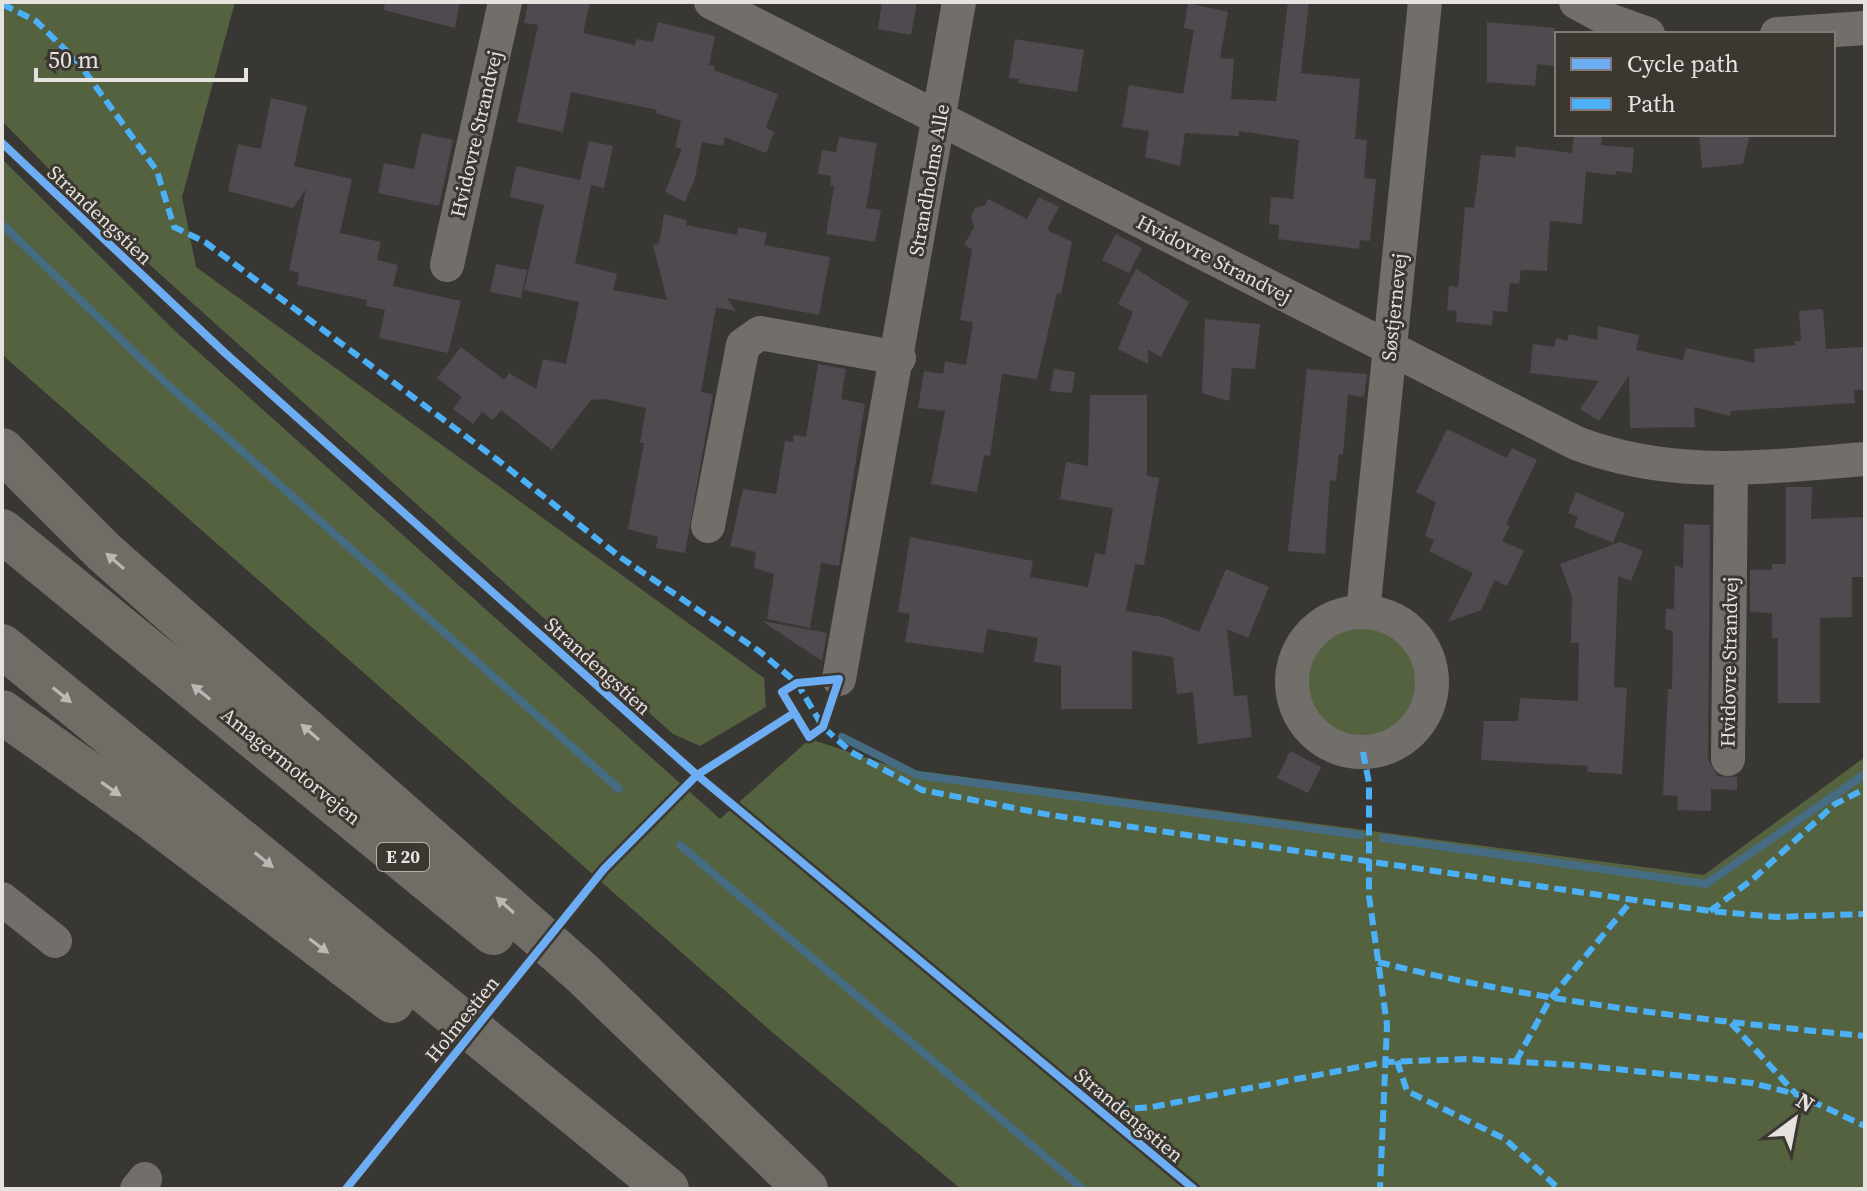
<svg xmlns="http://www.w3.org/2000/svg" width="1867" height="1191" font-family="'Source Serif 4',serif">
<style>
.green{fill:#556240}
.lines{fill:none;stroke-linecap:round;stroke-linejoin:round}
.stream{stroke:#466c83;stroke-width:8}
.building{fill:#4e4a4f}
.minor{stroke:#726f6a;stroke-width:34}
.highway{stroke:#706d66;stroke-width:44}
.quiet{stroke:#4cb0f7;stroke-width:6;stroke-dasharray:12 6;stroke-linecap:butt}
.cycleway-casing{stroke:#3c3731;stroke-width:13}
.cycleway{stroke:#6dadf4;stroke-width:8}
.oneway{fill:#bcb9b5}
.labels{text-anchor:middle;stroke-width:6;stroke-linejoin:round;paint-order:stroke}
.shield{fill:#3c3731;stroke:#b2afab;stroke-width:2}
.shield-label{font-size:18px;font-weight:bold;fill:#e5e2df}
.street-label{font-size:20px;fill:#e5e2df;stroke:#3c3731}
</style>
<rect width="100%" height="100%" fill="#393734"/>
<path class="green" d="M2,2H235L182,197L196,267L764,678L766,707L700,746L673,734L92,213L2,121Z
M2,159L176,332L720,819L810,739L897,768L1704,875L1865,757V1189H961L772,1032L6,358L2,353Z
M1302 683a58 58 0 1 1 116 0a58 58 0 1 1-116 0Z"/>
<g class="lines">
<path class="stream" d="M2,224L167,384L619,789
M842,737L917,775L1360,835
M1383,838L1706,884L1865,774
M680,845L1083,1189"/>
</g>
<path class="building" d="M385,2H460L455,28L384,10Z
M528,2H590L583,33L635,45L636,39L653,42L658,22L715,36L709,65L715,66L714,70L778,94L766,128L774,132L766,153L725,137L723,146L702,142L695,178L685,202L665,192L682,149L675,147L681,121L656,113L657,110L571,92L563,132L517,122L538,25L524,23Z
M882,2H917L911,35L878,29Z
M1288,2H1309L1301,73L1360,79L1355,139L1367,140L1364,178L1376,179L1370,241L1360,240L1359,249L1278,239L1279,225L1269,224L1271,197L1293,199L1299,140L1239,131V136L1185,133L1180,166L1145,157L1149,131L1122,127L1129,85L1183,94L1194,30L1184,28L1188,3L1228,12L1220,58L1234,59L1231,99L1276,101Z
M1487,22L1555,28L1554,66L1537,64L1535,86L1487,82Z
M1015,39L1084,50L1077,92L1018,83L1019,79L1009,78Z
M271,98L307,106L294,166L352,179L340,233L381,242L377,260L398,265L393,286L461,301L448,353L379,338L385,310L366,306L367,300L297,285L299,273L289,270L306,189L293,208L228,191L238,144L261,149Z
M422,133L453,140L439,206L378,193L384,163L414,169Z
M1574,134H1602L1601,145L1634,148L1632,173L1616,171V175L1586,172L1582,224L1550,221L1547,271L1521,270L1519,284L1510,283L1507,312L1493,311L1492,325L1456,322L1457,311L1447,310L1449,286L1458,287L1465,207L1474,208L1481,155L1515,157L1516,146L1572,153Z
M1699,134H1750L1743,164L1702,168Z
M839,137L877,143L866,208L881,210L875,242L826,234L834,186L830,185L831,176L818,174L822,150L836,152Z
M589,141L613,146L604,188L591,185L575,263L617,274L613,290L667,300L653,245L659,244L664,214L687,220L686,225L737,235L738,227L767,233L764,245L830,257L819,315L727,298L736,311L716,307L701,392L713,394L685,553L656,548L658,537L628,529L644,443H640L646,408L604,399L591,400L552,450L501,410L493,420L482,412L473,424L453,409L462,397L437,378L461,347L504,380L509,373L536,389L543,359L566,364L579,302L524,290L544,205L510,197L516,166L580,180Z
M1039,197L1059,207L1047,230L1072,242L1061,294L1057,293L1037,379L1002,374L990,456L984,455L977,492L931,484L945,411L918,408L924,371L943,374L945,361L966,365L973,322L960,320L972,249L964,245L974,227L971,217L975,208L985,205L988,199L1027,219Z
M1116,234L1142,248L1129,273L1102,260Z
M496,264L527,270L521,298L490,292Z
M1136,269L1189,302L1161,357L1148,350V364L1118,349L1133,312L1118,304Z
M1823,309L1826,349L1865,347V390H1854L1855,403L1731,411L1730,416L1694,407L1695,427L1630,428L1629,375L1599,421L1580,409L1599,381L1530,373L1533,344L1554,347L1556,338L1567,341L1569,334L1597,340L1598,326L1639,335L1636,350L1683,360L1686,348L1755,363L1754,349L1795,345V341H1801L1799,311Z
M1205,319L1260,324L1255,369L1232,368L1229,401L1202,393Z
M818,364L846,369L841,399L865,404L839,566L821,563L810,628L767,619L774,574L754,568L756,552L730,546L743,489L776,494L785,441L793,442L794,435L806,437Z
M1054,369L1075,372L1072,393L1050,391Z
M1307,369L1367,374L1364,397L1348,395L1343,454H1339L1336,481L1330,480L1325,554L1288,551Z
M1090,395H1147V476L1159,478L1144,565L1135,564L1126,611L1162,617L1199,632L1226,569L1269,587L1248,638L1227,629L1234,696L1247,695L1252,737L1198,744L1193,692L1177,694L1173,657L1132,651V709H1061V666L1034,662L1038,638L987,629L983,653L905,642L910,614L898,612L910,537L1033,561L1030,577L1088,587L1095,553L1105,555L1113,508L1060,499L1066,462L1088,466Z
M1447,429L1507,458L1512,448L1537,460L1506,524L1510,526L1502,541L1524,551L1507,586L1495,580L1481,610L1448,622L1473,573L1429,551L1434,540L1425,536L1436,502L1416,492Z
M1786,487H1812L1811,519L1865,517V577H1852V617L1820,618V703H1778V638H1772V613L1750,612V570H1772V564H1786Z
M1576,492L1625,513L1613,543L1574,527L1578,517L1568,513Z
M1684,524L1710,525L1708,759L1717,776L1737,777V790L1711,789V811L1677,810L1678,796L1663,795L1668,689H1672L1673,631L1665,629L1666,609H1674L1675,565L1683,568Z
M1620,542L1643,551L1631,581L1618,576L1614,687L1627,688L1622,774L1587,772L1588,766L1481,760L1484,721H1518L1520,698L1578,701L1579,643H1571L1572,596L1560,564Z
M762,621L827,633L822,661Z
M1290,751L1321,767L1308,793L1277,778Z"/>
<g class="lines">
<path class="minor" d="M711,2L1576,443C1673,480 1764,467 1865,459
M1576,2L1609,20L1648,34
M1777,34L1865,28
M447,265L505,2
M708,526L743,345L760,333L899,358
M1363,612L1425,2
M1292 682a70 70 0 1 1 140 0a70 70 0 1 1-140 0Z
M839,679L959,2
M1728,759L1731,469
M2,899L55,941
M137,1189L145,1179"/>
<path class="highway" d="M2,450L104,552L582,973L806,1189
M2,531L493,933
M2,646L667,1189
M2,712L147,815L392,1001"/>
<path class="quiet" d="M2,4L36,21L78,62L157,171L174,227L205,242L499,461L620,557L759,651L797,683L823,727L851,752L922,790L1050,815L1710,911L1776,917L1865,914
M1363,752L1369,783V896L1387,1025L1380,1189
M1710,911L1753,879L1835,804L1865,789
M1378,962C1538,1002 1701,1020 1865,1036
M1731,1023L1796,1094
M1397,1061L1407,1091L1505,1139L1559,1189
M1516,1061L1550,999L1633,899
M1099,1111L1152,1107L1385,1062L1468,1059L1576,1065L1752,1083L1796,1094L1865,1126"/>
<defs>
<path id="cycleway" d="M2,143L224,352L697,775L1194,1189
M839,679L823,727L809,737L782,692L797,683Z
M346,1189L604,869L697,775L794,713"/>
</defs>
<use href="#cycleway" class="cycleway-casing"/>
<use href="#cycleway" class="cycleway"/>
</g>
<defs><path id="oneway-solid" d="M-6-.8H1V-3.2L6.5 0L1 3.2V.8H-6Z" transform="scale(2)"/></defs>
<g class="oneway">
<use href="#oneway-solid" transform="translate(115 561) rotate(-139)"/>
<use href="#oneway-solid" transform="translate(201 692) rotate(-141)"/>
<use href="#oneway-solid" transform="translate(62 695) rotate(39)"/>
<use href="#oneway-solid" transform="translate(310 732) rotate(-139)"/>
<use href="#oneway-solid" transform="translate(111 789) rotate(35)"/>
<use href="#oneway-solid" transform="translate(264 860) rotate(39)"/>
<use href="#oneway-solid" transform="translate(505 905) rotate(-138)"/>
<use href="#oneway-solid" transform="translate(319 946) rotate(37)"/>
</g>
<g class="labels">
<rect class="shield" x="377" y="843" width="52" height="28" rx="6"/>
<g class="shield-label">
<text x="403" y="863">E 20</text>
</g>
<g class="street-label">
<text transform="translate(476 134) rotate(-77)" y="7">Hvidovre Strandvej</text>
<text transform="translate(929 180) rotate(-80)" y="7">Strandholms Alle</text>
<text transform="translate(100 215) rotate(43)" y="7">Strandengstien</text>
<text transform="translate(1214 259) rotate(27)" y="7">Hvidovre Strandvej</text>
<text transform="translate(1394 307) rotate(-84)" y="7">Søstjernevej</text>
<text transform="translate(1729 662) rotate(-89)" y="7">Hvidovre Strandvej</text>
<text transform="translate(598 666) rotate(42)" y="7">Strandengstien</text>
<text transform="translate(291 766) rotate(39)" y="7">Amagermotorvejen</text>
<text transform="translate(462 1019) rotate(-51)" y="7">Holmestien</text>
<text transform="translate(1129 1115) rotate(40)" y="7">Strandengstien</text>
</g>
</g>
<rect width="1867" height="1191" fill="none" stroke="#e5e2df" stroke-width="8"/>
<rect x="1555" y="32" width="280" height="104" fill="#3c3731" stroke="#807b77" stroke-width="2"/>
<rect x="1571" y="58" width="40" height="12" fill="#6dadf4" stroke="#807b77" stroke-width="2"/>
<text x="1627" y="72" font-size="24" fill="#e5e2df">Cycle path</text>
<rect x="1571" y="98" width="40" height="12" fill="#4cb0f7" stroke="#807b77" stroke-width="2"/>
<text x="1627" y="112" font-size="24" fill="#e5e2df">Path</text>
<g transform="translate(1795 1119) rotate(32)" stroke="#3c3731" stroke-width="6" paint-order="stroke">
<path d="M0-6L14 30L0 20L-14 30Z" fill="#e5e2df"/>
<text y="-12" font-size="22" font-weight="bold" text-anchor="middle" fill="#e5e2df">N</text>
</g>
<path d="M36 68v12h210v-12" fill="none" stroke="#e5e2df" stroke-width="4"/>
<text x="48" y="68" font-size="24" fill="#e5e2df" stroke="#3c3731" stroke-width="6" paint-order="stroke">50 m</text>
</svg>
